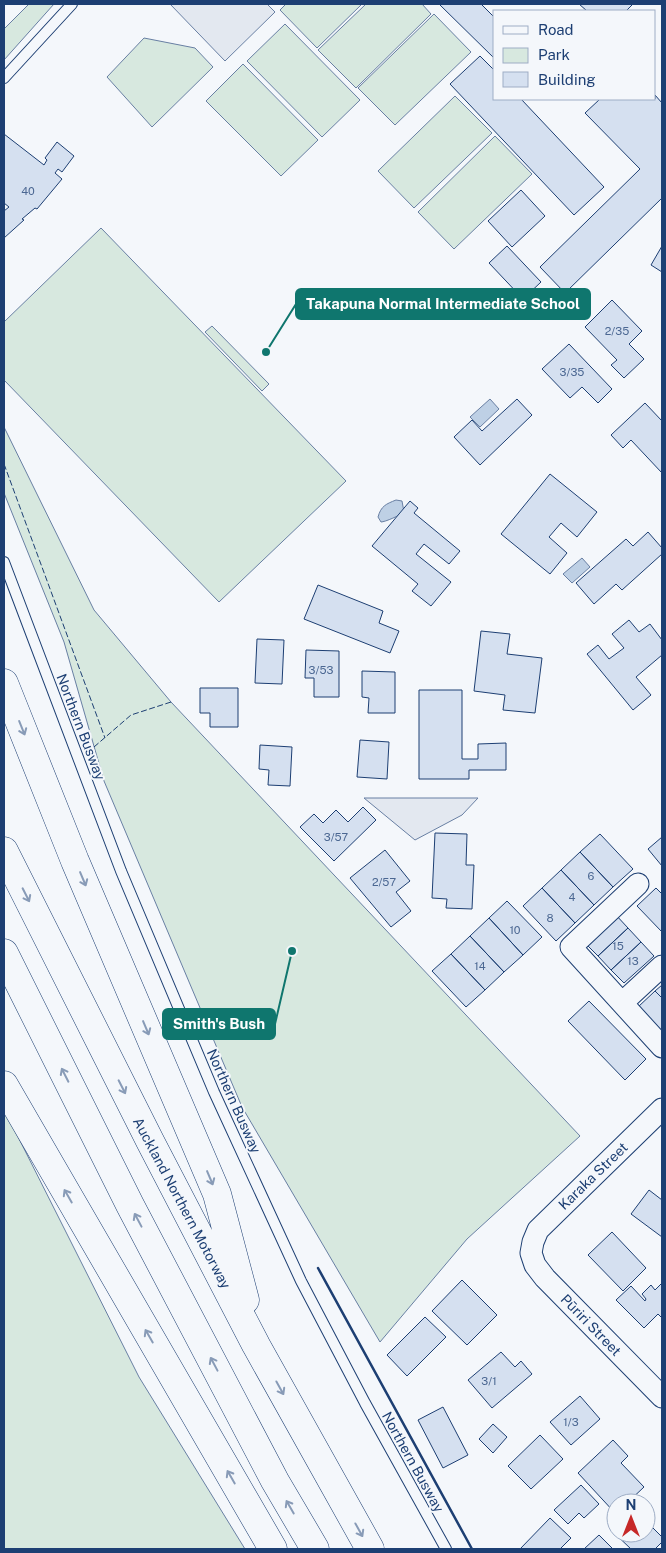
<svg xmlns="http://www.w3.org/2000/svg" width="666" height="1553" font-family="'Public Sans',sans-serif">
<style>
.green{fill:#d7e8df;stroke:#687fa3}
.parking{fill:#e3e8f0;stroke:#687fa3}
.water{fill:#bed0e5;stroke:#687fa3}
.building{fill:#d5e0f0;stroke:#1d3f73}
.lines{fill:none;stroke-linecap:round;stroke-linejoin:round}
.service-casing{stroke:#1d3f73;stroke-width:12}
.minor-casing{stroke:#1d3f73;stroke-width:23}
.motorway-casing{stroke:#1d3f73;stroke-width:29}
.service{stroke:#f4f7fb;stroke-width:10}
.minor{stroke:#f4f7fb;stroke-width:21}
.motorway{stroke:#f4f7fb;stroke-width:28}
.fence{stroke:#1d3f73;stroke-width:1;stroke-dasharray:6 2.5;stroke-linecap:butt}
.wall{stroke:#1d3f73;stroke-width:2.5}
.oneway{stroke:#889bb7}
.labels{text-anchor:middle;stroke-width:4;stroke-linejoin:round;paint-order:stroke}
.number-label{font-size:11px;fill:#4b6792}
.street-label{font-size:14px;fill:#1d3f73;stroke:#f4f7fb}
.leader{fill:none;stroke:#0f766e;stroke-width:2}
.callout-dot{fill:#0f766e;stroke:#f4f7fb;stroke-width:2}
.callout{fill:#0f766e;stroke:#0f766e;stroke-width:2}
.callout-label{font-size:15px;text-anchor:middle;font-weight:bold;fill:#fff}
</style>
<rect width="100%" height="100%" fill="#f4f7fb"/>
<path class="green" d="M29,4H54L4,60V29Z
M286,4H362L317,48L280,10Z
M366,4H422L431,14L356,88L318,50Z
M434,14L471,52L395,125L358,88Z
M285,24L360,100L322,137L247,61Z
M144,38L195,48L213,67L152,127L107,77Z
M243,64L318,140L281,176L206,101Z
M455,96L492,133L414,208L378,171Z
M495,136L532,174L454,249L418,212Z
M101,228L346,481L219,602L4,380V322Z
M212,326L269,384L262,391L205,332Z
M4,427L94,610L171,702L580,1136L467,1239L380,1342L242,1107L104,781L64,642L4,493Z
M4,1109L139,1377L245,1549H4Z"/>
<path class="parking" d="M170,4H267L275,12L225,61Z
M364,798H478L462,815L415,840Z"/>
<path class="water" d="M490,399L499,409L480,427L470,417Z
M396,500L402,501L404,512C401,515 385,522 381,522L378,517C381,506 386,504 396,500Z
M582,558L590,567L572,583L563,574Z"/>
<path class="building" d="M439,4H481L495,18V59Z
M579,4H633L626,11H587Z
M480,56L495,71V99H521L604,187L574,215L450,84Z
M655,95L662,103V198L565,293L540,267L640,169L585,113L600,99H655Z
M4,134L44,165L47,160L45,158L57,142L74,156L62,172L58,169L55,173L62,179L37,209L35,208L22,219L24,220L4,238V211L9,207L4,203Z
M521,190L545,216L512,247L488,221Z
M507,246L541,282L523,299L489,263Z
M662,246V272L651,265Z
M612,300L642,331L629,344L644,359L624,378L611,365L617,360L585,327Z
M569,344L612,389L598,403L582,387L570,398L542,369Z
M517,399L532,415L480,465L454,437L472,420L482,431Z
M645,403L662,421V473L631,440L623,448L611,435Z
M550,474L597,512L577,537L561,523L549,537L567,553L550,574L501,534Z
M410,501L418,508L414,513L460,551L449,564L424,544L416,554L451,582L431,606L412,591L418,584L372,546Z
M648,532L662,548V554L622,590L616,584L594,604L576,583L626,539L633,546Z
M318,585L383,611L379,623L399,631L390,653L304,619Z
M629,620L639,632L650,624L662,640V655L636,677L651,695L633,710L587,654L598,645L609,659L624,648L612,634Z
M481,631L510,634L507,654L542,658L535,713L503,710L505,695L474,691Z
M257,639L284,640L282,684L255,683Z
M306,650L339,651V697H314V678H305Z
M362,671L395,672V713H368L369,698L362,697Z
M200,688H238V727H210V713H200Z
M419,690H462V759H478V744L506,743V770H469V779H419Z
M360,740L389,742L387,779L357,777Z
M260,745L292,747L290,786L268,785L269,770L259,769Z
M363,807L376,820L334,861L300,827L314,814L323,823L336,810L348,822Z
M435,833L467,834L466,865H474L472,909L446,908L447,899L432,898Z
M600,834L633,869L613,887L580,852Z
M662,837V866L648,849Z
M385,850L410,881L396,892L411,911L391,927L350,878Z
M580,852L613,887L594,905L561,870Z
M561,870L594,905L575,923L542,888Z
M542,888L575,923L556,941L523,906Z
M656,888L662,894V932L637,906Z
M507,901L542,937L523,955L489,918Z
M615,914L628,928L598,956L585,943Z
M489,918L523,955L504,972L470,936Z
M628,928L641,942L611,970L598,956Z
M470,936L504,972L485,990L451,954Z
M641,942L654,956L624,983L611,970Z
M451,954L485,990L466,1007L432,971Z
M662,985V998L655,991Z
M655,991L662,998V1033L638,1007Z
M589,1001L646,1059L625,1080L568,1021Z
M649,1190L662,1200V1237L631,1214Z
M612,1232L646,1268L623,1291L588,1255Z
M462,1280L497,1315L467,1345L432,1311Z
M662,1283V1318L658,1314L644,1328L616,1300L631,1286L645,1301L646,1299L642,1294L651,1285L655,1290Z
M425,1317L446,1337L407,1376L387,1355Z
M501,1352L515,1367L521,1361L532,1374L492,1408L468,1380Z
M580,1396L600,1419L571,1445L550,1422Z
M443,1407L468,1455L443,1468L418,1420Z
M493,1424L507,1437L493,1453L479,1439Z
M540,1435L563,1459L531,1489L508,1466Z
M613,1440L628,1456L621,1463L644,1487L627,1503H616L615,1513L578,1473Z
M581,1485L599,1504L584,1518L579,1513L568,1524L554,1510Z
M550,1518L571,1538L560,1549H520Z
M646,1521L662,1537V1542L655,1549H631L611,1530L616,1525V1533H646Z
M599,1535L613,1549H584Z"/>
<g class="lines">
<defs>
<path id="service" d="M4,78L72,4
M4,562L121,871L214,1092L301,1281L365,1403L446,1549"/>
<path id="minor" d="M638,884L571,947L662,1047
M622,1003L662,966
M662,1109L538,1230L533,1242L531,1253L535,1265L545,1278L662,1397"/>
<path id="motorway" d="M4,683L75,861L217,1194L245,1300
M4,851L150,1141L256,1345L370,1549
M4,953L130,1205L275,1481L315,1549
M4,1085L273,1549"/>
</defs>
<use href="#service" class="service-casing"/>
<use href="#minor" class="minor-casing"/>
<use href="#motorway" class="motorway-casing"/>
<use href="#service" class="service"/>
<use href="#minor" class="minor"/>
<use href="#motorway" class="motorway"/>
<path class="fence" d="M4,464L105,738
M94,747L131,715L171,702"/>
<path class="wall" d="M318,1268L472,1549"/>
</g>
<defs><path id="oneway-shaft" d="M-6 0H5M1.5-3L5.5 0L1.5 3" fill="none" stroke-width="1.6" stroke-linecap="round" stroke-linejoin="round" transform="scale(1.25)"/></defs>
<g class="oneway">
<use href="#oneway-shaft" transform="translate(22 728) rotate(68)"/>
<use href="#oneway-shaft" transform="translate(83 879) rotate(67)"/>
<use href="#oneway-shaft" transform="translate(26 895) rotate(63)"/>
<use href="#oneway-shaft" transform="translate(146 1028) rotate(67)"/>
<use href="#oneway-shaft" transform="translate(65 1075) rotate(-117)"/>
<use href="#oneway-shaft" transform="translate(122 1087) rotate(63)"/>
<use href="#oneway-shaft" transform="translate(210 1178) rotate(67)"/>
<use href="#oneway-shaft" transform="translate(68 1196) rotate(-120)"/>
<use href="#oneway-shaft" transform="translate(138 1220) rotate(-118)"/>
<use href="#oneway-shaft" transform="translate(149 1336) rotate(-120)"/>
<use href="#oneway-shaft" transform="translate(214 1364) rotate(-118)"/>
<use href="#oneway-shaft" transform="translate(280 1388) rotate(61)"/>
<use href="#oneway-shaft" transform="translate(231 1477) rotate(-120)"/>
<use href="#oneway-shaft" transform="translate(290 1507) rotate(-120)"/>
<use href="#oneway-shaft" transform="translate(359 1530) rotate(61)"/>
</g>
<g class="labels">
<g class="number-label">
<text x="28" y="195">40</text>
<text x="617" y="335">2/35</text>
<text x="572" y="376">3/35</text>
<text x="321" y="674">3/53</text>
<text x="336" y="841">3/57</text>
<text x="591" y="880">6</text>
<text x="384" y="886">2/57</text>
<text x="572" y="901">4</text>
<text x="550" y="922">8</text>
<text x="515" y="934">10</text>
<text x="618" y="950">15</text>
<text x="633" y="965">13</text>
<text x="480" y="970">14</text>
<text x="489" y="1385">3/1</text>
<text x="571" y="1426">1/3</text>
</g>
<g class="street-label">
<text transform="translate(81 727) rotate(69)" y="5">Northern Busway</text>
<text transform="translate(234 1101) rotate(66)" y="5">Northern Busway</text>
<text transform="translate(593 1176) rotate(-44)" y="5">Karaka Street</text>
<text transform="translate(182 1203) rotate(62)" y="5">Auckland Northern Motorway</text>
<text transform="translate(591 1325) rotate(46)" y="5">Pūriri Street</text>
<text transform="translate(413 1462) rotate(61)" y="5">Northern Busway</text>
</g>
</g>
<path class="leader" d="M266 352L296 304M292 951L275 1024"/>
<g class="callout-dot">
<circle cx="266" cy="352" r="5"/>
<circle cx="292" cy="951" r="5"/>
</g>
<g class="callout">
<rect x="296" y="289" width="294" height="30" rx="5"/>
<rect x="163" y="1009" width="112" height="30" rx="5"/>
</g>
<g class="callout-label">
<text x="443" y="309">Takapuna Normal Intermediate School</text>
<text x="219" y="1029">Smith's Bush</text>
</g>
<rect width="666" height="1553" fill="none" stroke="#1d3f73" stroke-width="10"/>
<rect x="493" y="10" width="162" height="90" fill="#f4f7fb" stroke="#9eadc5"/>
<rect x="503" y="26" width="25" height="8" fill="#f4f7fb" stroke="#9eadc5"/>
<text x="538" y="35" font-size="15" fill="#1d3f73">Road</text>
<rect x="503" y="48" width="25" height="15" fill="#d7e8df" stroke="#9eadc5"/>
<text x="538" y="60" font-size="15" fill="#1d3f73">Park</text>
<rect x="503" y="72" width="25" height="15" fill="#d5e0f0" stroke="#9eadc5"/>
<text x="538" y="85" font-size="15" fill="#1d3f73">Building</text>
<g transform="translate(631 1518)"><circle r="24" fill="#f4f7fb" stroke="#9eadc5"/>
<path d="M0-4L9 19L0 12L-9 19Z" fill="#c62828"/>
<text y="-8" font-size="14" font-weight="bold" text-anchor="middle" fill="#1d3f73">N</text>
</g>
</svg>
